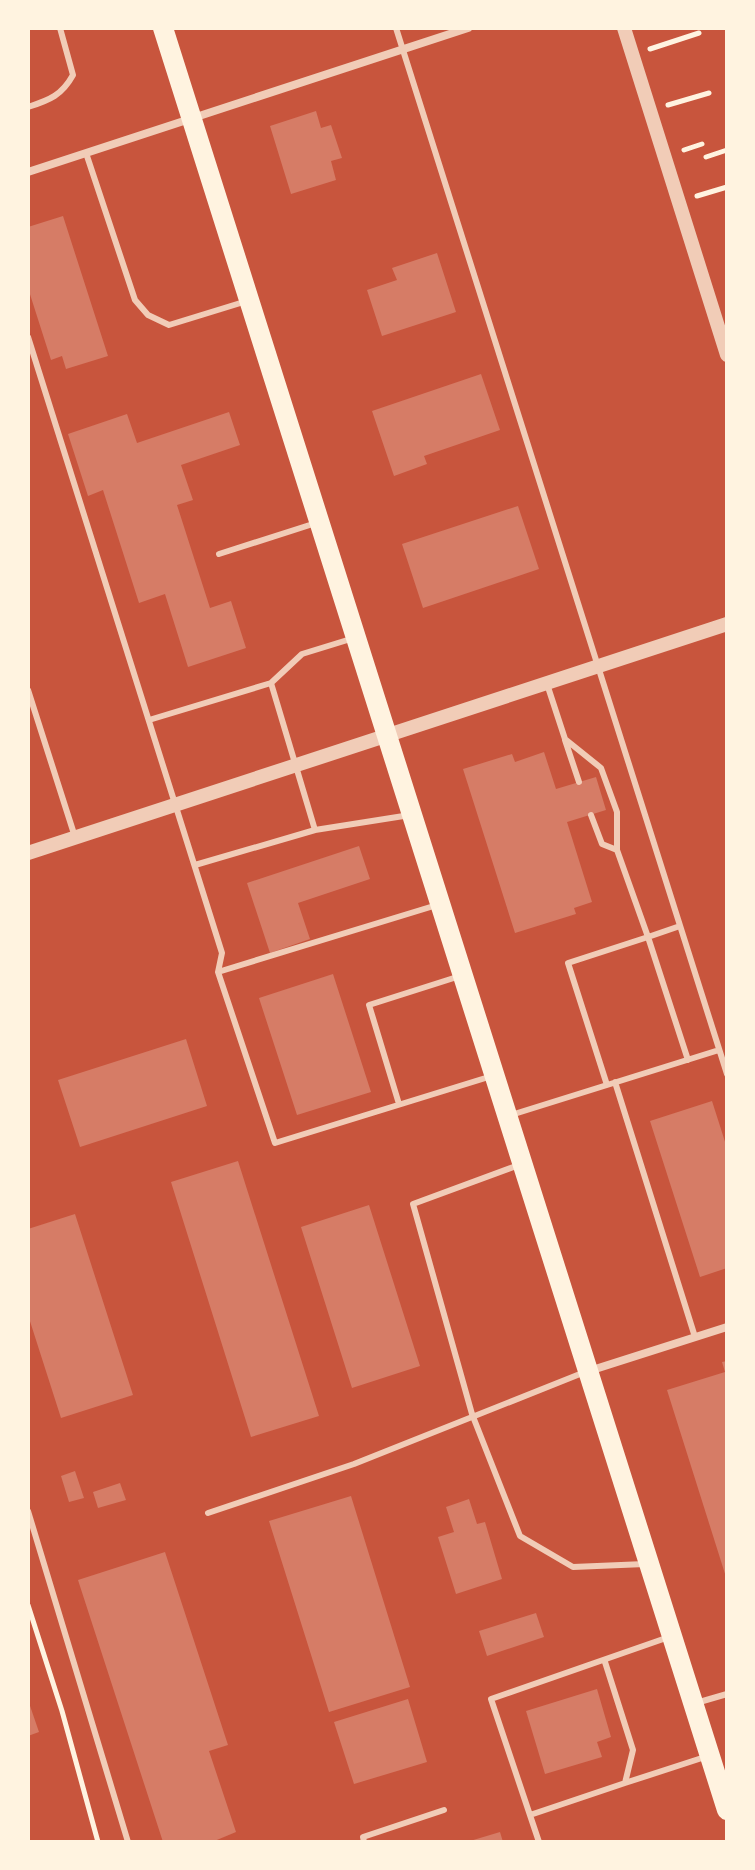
<svg xmlns="http://www.w3.org/2000/svg" width="755" height="1870" font-family="'Fira Sans Condensed',sans-serif">
<style>
.building{fill:#d67c66}
.lines{fill:none;stroke-linecap:round;stroke-linejoin:round}
.path{stroke:#fff3e0;stroke-width:5}
.service{stroke:#f1ccb7;stroke-width:6}
.minor{stroke:#f1ccb7;stroke-width:8}
.tertiary{stroke:#f1ccb7;stroke-width:14}
.primary{stroke:#fff3e0;stroke-width:20}
</style>
<rect width="100%" height="100%" fill="#c8553d"/>
<path class="building" d="M316,111L321,128L331,125L342,158L331,161L336,180L291,194L270,126Z
M63,216L108,356L66,369L62,356L51,360L28,288V227Z
M437,253L456,312L382,336L367,290L397,280L392,268Z
M481,374L500,430L424,456L427,464L394,476L372,411Z
M229,412L240,445L181,465L193,500L177,505L210,608L231,601L246,648L188,667L165,594L139,603L103,490L88,496L68,434L127,414L137,443Z
M518,506L539,569L423,608L402,544Z
M544,752L556,789L596,777L606,810L567,822L592,902L574,908L576,914L515,933L463,769L512,754L515,762Z
M359,846L370,879L298,903L310,939L270,953L247,883Z
M333,974L371,1092L297,1115L259,998Z
M186,1039L207,1106L80,1147L58,1080Z
M712,1101L727,1148V1268L700,1277L650,1121Z
M238,1161L319,1416L251,1437L171,1182Z
M369,1205L420,1366L352,1388L301,1227Z
M75,1214L133,1395L61,1418L28,1315V1229Z
M727,1361V1577H726L667,1390L725,1372L722,1362Z
M75,1471L84,1498L69,1502L61,1476Z
M120,1483L126,1500L98,1508L93,1492Z
M351,1496L410,1687L329,1712L269,1521Z
M469,1499L477,1524L485,1522L502,1579L456,1594L438,1537L454,1532L446,1507Z
M165,1552L228,1745L209,1751L236,1832L212,1842H163L78,1580Z
M536,1613L544,1637L487,1656L479,1631Z
M597,1689L611,1737L597,1742L602,1757L545,1774L526,1711Z
M408,1699L427,1762L354,1784L334,1722Z
M28,1700L39,1732L28,1736Z
M500,1832L503,1842H470V1841Z"/>
<g class="lines">
<path class="path" d="M650,49L699,33
M668,105L709,93
M684,150L702,144
M706,157L727,150
M697,196L727,187
M28,1605L62,1711L98,1842"/>
<path class="service" d="M396,28L727,1074
M28,107C50,100 62,95 73,75L60,28
M86,153L135,300L148,315L169,325L247,301
M28,337L222,953L218,972L275,1143L492,1076
M219,554L316,523
M271,683L302,654L354,638
M547,684L565,739L601,768L617,812V850L648,937L680,926
M28,690L75,837
M149,720L271,683L315,830L195,865
M565,740L579,782
M591,815L602,844L617,850
M315,830L410,815
M218,972L437,905
M615,1082L695,1337
M607,1085L568,963L648,937L688,1060
M399,1104L369,1005L457,977
M511,1115L719,1050
M519,1165L413,1204L472,1414L520,1536L573,1567L645,1564
M28,1511L128,1842
M208,1513L354,1464L585,1372
M696,1703L727,1694
M625,1783L705,1757
M530,1815L625,1783L633,1750L605,1662
M364,1842L363,1837L444,1810
M539,1842L491,1699L669,1637"/>
<path class="minor" d="M28,172L468,28
M589,1371L727,1327"/>
<path class="tertiary" d="M624,28L727,355
M28,853L727,624"/>
<path class="primary" d="M163,28L727,1810"/>
</g>
<rect width="755" height="1870" fill="none" stroke="#fff3e0" stroke-width="60"/>
</svg>
